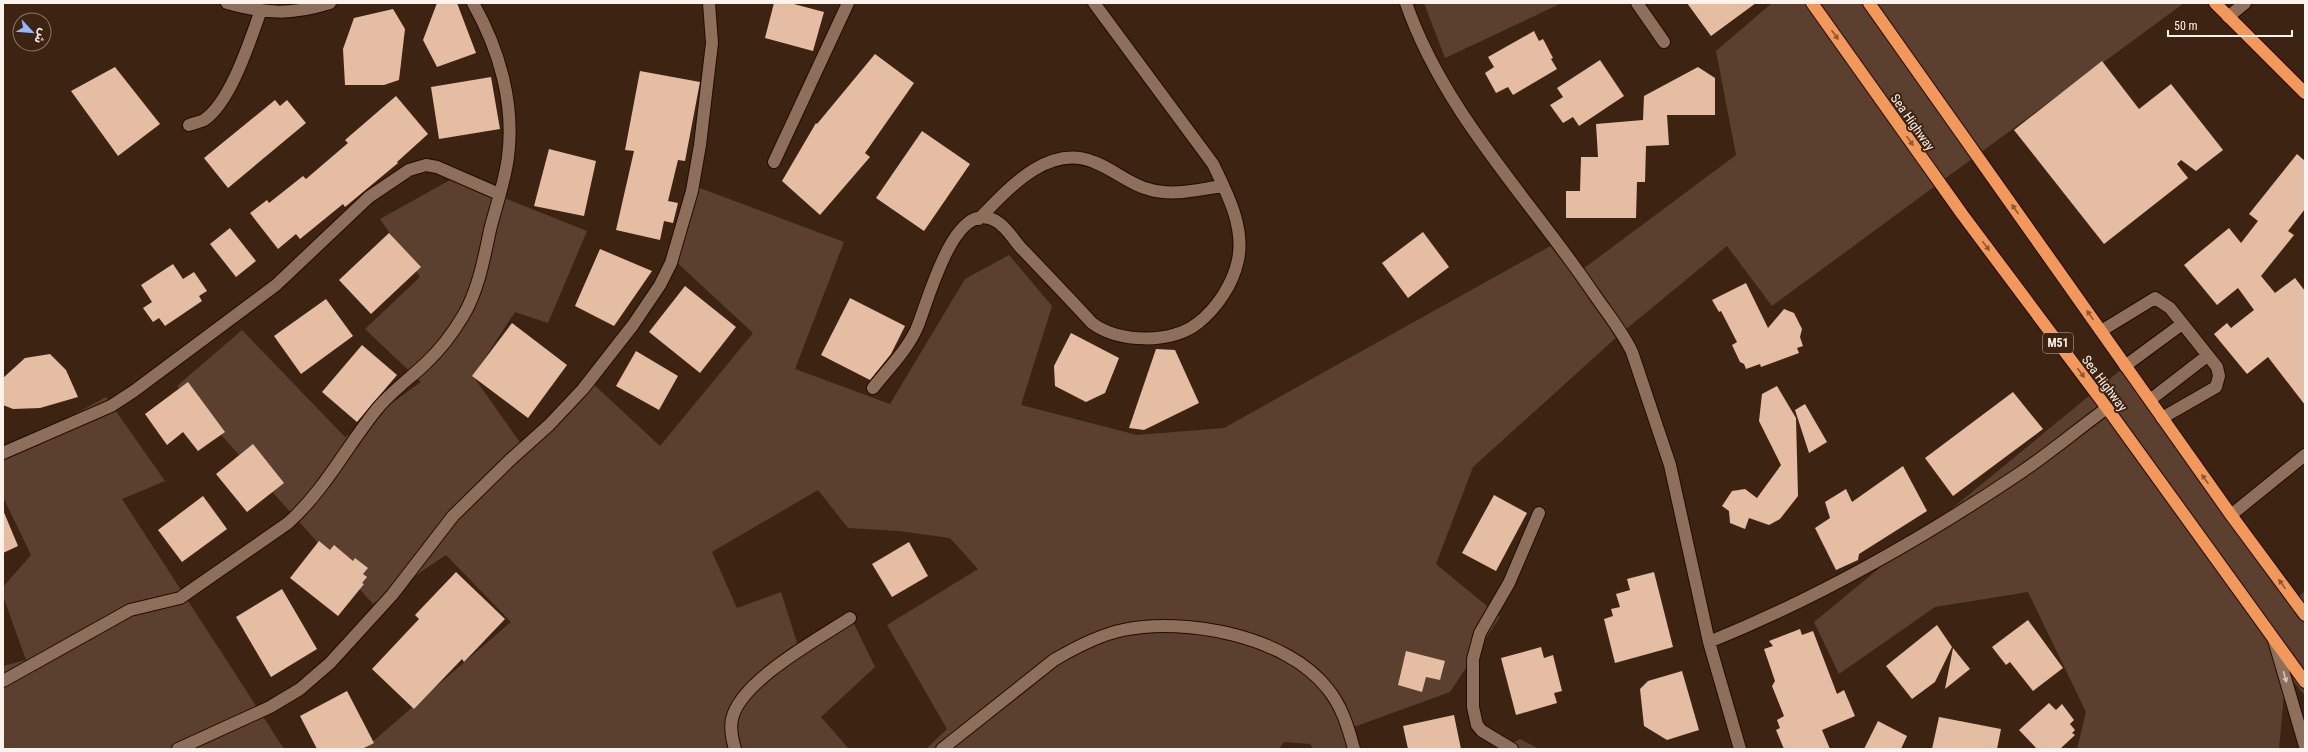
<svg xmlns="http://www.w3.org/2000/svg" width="2308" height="752" font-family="'Roboto Condensed','Noto Sans Arabic',sans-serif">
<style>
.green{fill:#5b402f}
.building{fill:#e5bda3}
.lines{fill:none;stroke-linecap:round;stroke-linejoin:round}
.minor-casing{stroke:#230b00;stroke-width:14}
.highway-casing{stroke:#230b00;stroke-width:14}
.minor{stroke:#8e6f5b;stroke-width:12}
.highway{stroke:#f1985a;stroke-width:12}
.oneway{fill:#8e5832}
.oneway2{fill:#d6c4b9}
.labels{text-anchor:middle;stroke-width:4;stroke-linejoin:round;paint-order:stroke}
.shield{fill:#3d2311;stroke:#c3b4aa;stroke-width:1}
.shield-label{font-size:12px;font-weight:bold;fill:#fdf2ec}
.street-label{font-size:13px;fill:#fdf2ec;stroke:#3d2311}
</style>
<rect width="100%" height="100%" fill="#3d2311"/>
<path class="green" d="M1424,3H1562L1445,58Z
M1772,3H2184L1772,306L1727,246L1619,335L1473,467L1436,564L1500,617L1450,692L1351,728L1361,749H1314L1310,744L1284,742L1279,749H926L947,729L887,625L978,569L950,538L899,531L848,528L818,490L712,552L737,608L781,592L798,646L851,618L875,667L821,717L849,749H364L511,622L446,555L373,604L177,386L242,330L345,437L421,382L365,329L420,277L380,219L459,175L507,199L587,231L548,323L515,312L473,376L526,451L592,383L660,446L753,333L670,256L689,184L844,242L795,369L890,404L965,279L1009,255L1052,306L1021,405L1137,435L1224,428L1554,244L1583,269L1736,155L1716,51Z
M2123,368L2297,598L2305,591V696L2286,672L2279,749H2077L2086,712L2028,592L1935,607L1839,674L1814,622Z
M106,397L165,481L122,499L284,749H3V666L26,660L3,596V587L31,555L3,497V453Z
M1520,739L1539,749H1502Z"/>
<path class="building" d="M437,3H457L476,53L437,67L423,40Z
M774,3H790L824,12L813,51L765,38Z
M1687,3H1756L1711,36Z
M393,9L405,29L399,80L384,85H345L343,49L354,18Z
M1534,31L1539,41L1543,39L1553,58L1551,59L1557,69L1513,95L1508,87L1496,93L1485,73L1494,67L1488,57Z
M875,54L914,83L865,153L870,157L820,215L782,181L816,123L817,124Z
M1600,60L1624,96L1579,126L1573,117L1563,123L1550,105L1563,97L1557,88Z
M2102,61L2139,109L2171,84L2223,150L2196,171L2181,160L2177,164L2188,178L2104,244L2014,130Z
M115,67L160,124L118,156L71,91Z
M1698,67L1715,78V115H1667L1669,145L1646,146L1645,182H1637L1636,218H1566V191H1580L1581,157H1598L1596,124L1643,120L1644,96Z
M640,71L700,82L685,161L678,160L668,201L678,203L673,223L664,221L660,240L616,230L634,151L625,150Z
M491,77L500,129L439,139L431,87Z
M396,96L428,134L397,162L398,163L345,207L343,204L300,239L296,234L278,249L250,213L267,200L269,203L303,176L306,179L348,143L345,140Z
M275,100L280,106L287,100L306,123L228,188L204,158Z
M922,131L970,164L924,231L876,198Z
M549,149L596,161L584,216L534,206Z
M2297,154L2305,161V209L2288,231L2294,235L2261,276L2275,293L2295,278L2305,291V405L2268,357L2247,374L2214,334L2227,323L2231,328L2254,310L2238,288L2217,305L2184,265L2229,228L2241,243L2258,221L2249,214Z
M230,228L256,261L236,277L210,244Z
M1423,232L1449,267L1408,298L1382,263Z
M389,233L421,267L371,314L339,280Z
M600,249L652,271L614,326L575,306Z
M173,264L183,279L194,272L207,291L199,296L202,301L165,326L159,318L153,322L143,308L152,302L141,285Z
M1746,283L1768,328L1784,309L1794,313L1802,329L1800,337L1803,346L1797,348L1799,353L1761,367L1760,364L1746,369L1744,364L1740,362L1732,345L1737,342L1721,311L1719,312L1712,300Z
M685,286L736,327L700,373L649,332Z
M850,298L905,326L891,354L870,380L821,355Z
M326,299L353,336L301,374L274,336Z
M512,323L567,365L528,418L472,376Z
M1071,333L1119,358L1105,393L1086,402L1055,386L1054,366Z
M362,345L397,375L357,422L322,392Z
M1156,349L1175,350L1199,403L1144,430L1129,428Z
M636,351L678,376L659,410L616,386Z
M50,354L66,370L78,397L40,408L13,409L3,405V378L25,358Z
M188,382L225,432L198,451L183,432L167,445L145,414Z
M1777,386L1796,418L1798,496L1780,519L1769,525L1749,518L1745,529L1730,523L1729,511L1722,506L1732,491L1745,489L1757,498L1781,465L1759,421L1762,394Z
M2013,392L2043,429L1953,496L1925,458Z
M1805,404L1827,442L1809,453L1795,410Z
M253,444L284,483L247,512L216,474Z
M1903,466L1927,511L1859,554L1858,560L1836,570L1815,528L1830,518L1825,502L1846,489L1852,502Z
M1494,495L1527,513L1496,571L1462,553Z
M203,496L227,529L182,562L158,530Z
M3,510L18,546L3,553Z
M319,541L330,550L334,545L353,561L355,558L368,568L363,574L367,577L362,583L364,584L338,616L290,578Z
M909,542L928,576L892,597L872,564Z
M456,572L505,619L464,662L462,659L414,709L372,669L419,619L415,615Z
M1654,572L1673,647L1615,663L1604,619L1613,616L1611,609L1620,607L1616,594L1630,590L1627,579Z
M282,589L317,649L271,677L236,617Z
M2028,620L2063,668L2033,691L2010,662L2006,665L1992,647Z
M1937,625L1952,647L1935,682L1912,699L1886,666Z
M1800,629L1802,635L1813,631L1837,694L1844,690L1855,716L1822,730L1830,749H1784L1776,730L1780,728L1777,720L1784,716L1772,686L1775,681L1764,649L1773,646L1769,641Z
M1541,647L1544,658L1553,655L1562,691L1554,693L1557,703L1516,715L1501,658Z
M1953,648L1970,669L1945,689Z
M1406,651L1445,661L1440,680L1426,677L1422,692L1398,685Z
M1682,671L1699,730L1667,740L1644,726L1640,689L1648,681Z
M347,691L374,743L362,749H317L300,716Z
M2049,703L2056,710L2062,704L2074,720L2070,724L2075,730L2072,733L2075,735L2060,749H2037L2019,730Z
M1454,715L1461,749H1408L1403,726Z
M1939,717L2001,729L1997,749H1932Z
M1878,721L1907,736L1901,749H1864Z"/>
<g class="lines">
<defs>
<path id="minor" d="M227,3C267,14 291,15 330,3
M1406,3C1444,113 1530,199 1594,294C1607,313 1622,331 1632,352L1670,465L1709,642L1740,749
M1637,3L1664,42
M2228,17L2245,3
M189,125C194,123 200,122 204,120C231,102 250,40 261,10
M774,162L848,3
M979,219C1008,189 1048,143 1094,162C1113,169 1129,184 1148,189C1173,197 1199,189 1223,186
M2101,331L2155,298L2170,308L2217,367L2219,376L2216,387L2162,418
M2125,366L2182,324
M873,388C888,369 906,351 916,330C927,307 953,195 996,221C1007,227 1014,241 1023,250C1046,274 1069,298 1092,323C1119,343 1171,344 1198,323C1217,308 1233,284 1238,260C1245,227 1227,193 1213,164L1094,3
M2150,400L2207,356
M3,453L111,406L134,391L276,285L369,197L409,170L426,165L437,167L499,194
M2231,515L2305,455
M2274,640L2305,746
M1709,642C1818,598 1922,539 2020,473C2050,453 2078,429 2107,408
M3,681L130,610L180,598L288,523C325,490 346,447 377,409C391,392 409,379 425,364C440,350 453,333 463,316C478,291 484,259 490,230C496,206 505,181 508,157C515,103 499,49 473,3
M178,749L270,707L300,689L330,663L392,595L453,516L510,460L549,425L583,389L633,325L660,285L671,263L692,191L700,145L712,43L709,3
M735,749C732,739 730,729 732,719C740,681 818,639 850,618
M942,749L1054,660C1076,647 1099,635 1123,630C1186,617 1286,636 1327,688C1342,706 1348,727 1354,749
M1512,749L1482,731L1477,725L1473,707V659L1480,633L1509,583L1539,513"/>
<path id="highway" d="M1812,3L1962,214L2107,408L2305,682
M1869,3L2231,515L2305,615
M2215,3L2305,93"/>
</defs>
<use href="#minor" class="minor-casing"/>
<use href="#highway" class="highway-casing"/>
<use href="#minor" class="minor"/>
<use href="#highway" class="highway"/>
</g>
<defs><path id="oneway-solid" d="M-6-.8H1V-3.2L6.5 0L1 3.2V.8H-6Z"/></defs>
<g class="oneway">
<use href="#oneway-solid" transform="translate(1835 35) rotate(55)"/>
<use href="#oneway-solid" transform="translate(1910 141) rotate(55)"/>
<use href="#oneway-solid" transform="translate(2015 209) rotate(-125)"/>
<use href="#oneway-solid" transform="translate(1986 246) rotate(53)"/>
<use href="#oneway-solid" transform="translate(2090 315) rotate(-125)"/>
<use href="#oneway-solid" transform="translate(2081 373) rotate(53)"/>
<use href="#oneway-solid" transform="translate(2205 479) rotate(-125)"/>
<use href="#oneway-solid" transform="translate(2282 584) rotate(-126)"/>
</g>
<use class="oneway2" href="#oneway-solid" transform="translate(2285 677) rotate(74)"/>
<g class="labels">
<rect class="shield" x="2043" y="333" width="30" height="20" rx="3"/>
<g class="shield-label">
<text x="2058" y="347">M51</text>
</g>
<g class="street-label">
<text transform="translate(1913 122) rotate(55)" y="5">Sea Highway</text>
<text transform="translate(2105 383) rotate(53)" y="5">Sea Highway</text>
</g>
</g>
<rect width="2308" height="752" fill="none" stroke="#fdf2ec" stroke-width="8"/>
<g transform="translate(32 32) rotate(116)"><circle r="19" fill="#3d2311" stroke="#8a7669"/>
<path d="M0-3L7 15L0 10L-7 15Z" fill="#95b6fd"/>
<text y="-6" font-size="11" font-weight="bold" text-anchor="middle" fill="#fdf2ec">ش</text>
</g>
<path d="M2168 30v6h124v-6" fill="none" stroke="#fdf2ec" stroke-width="2"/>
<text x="2174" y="30" font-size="12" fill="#fdf2ec" stroke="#3d2311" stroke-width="3" paint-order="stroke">50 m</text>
</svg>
